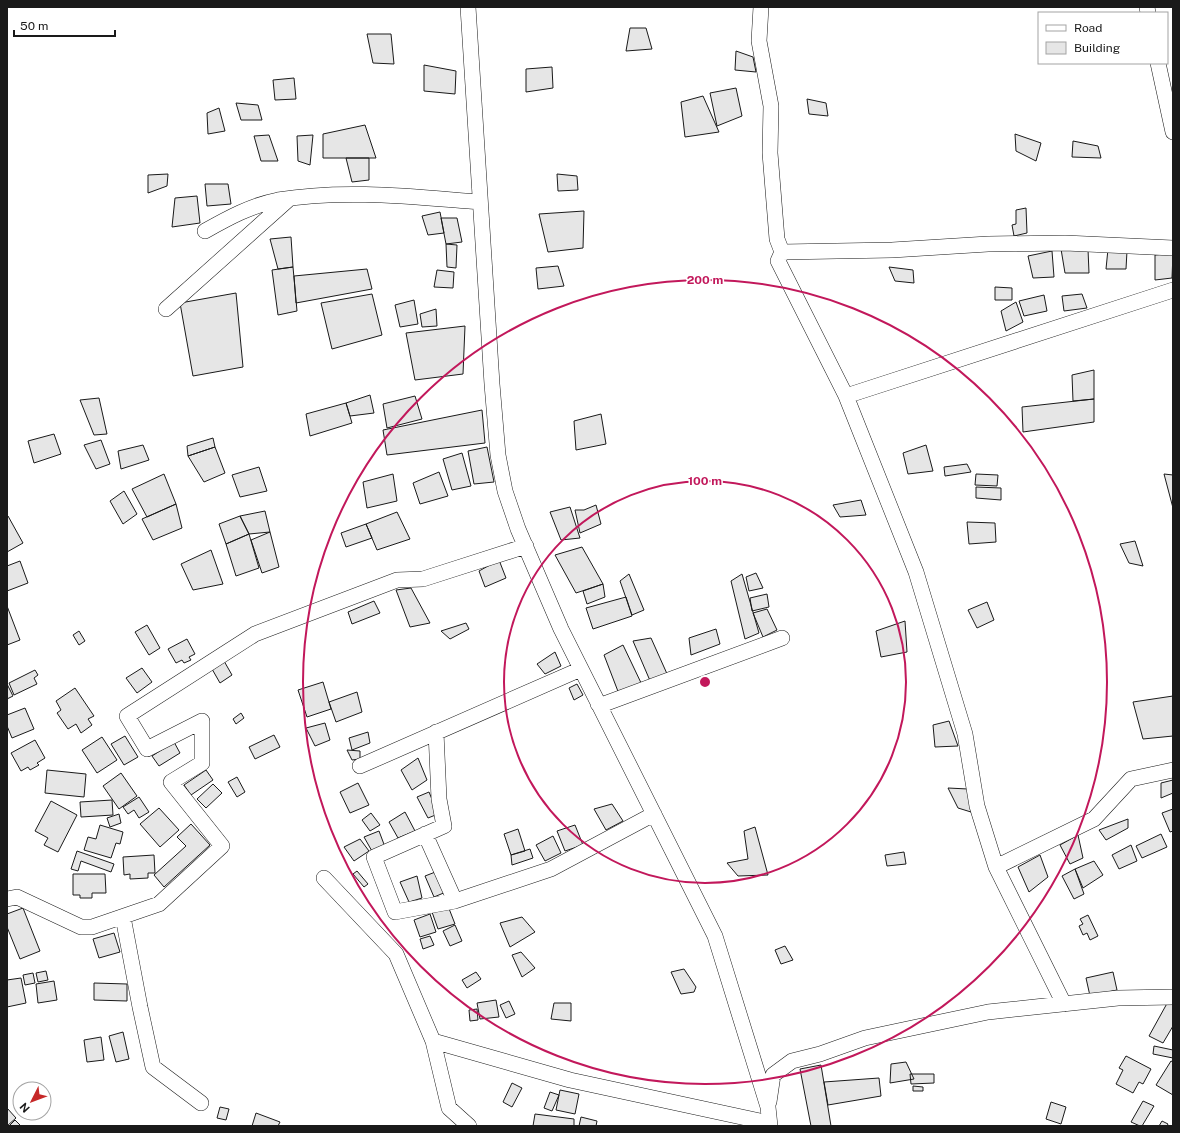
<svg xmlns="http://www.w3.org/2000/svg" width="1180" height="1133" font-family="'Public Sans',sans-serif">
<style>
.building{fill:#e6e6e6;stroke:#1a1a1a}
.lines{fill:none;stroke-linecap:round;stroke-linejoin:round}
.minor-casing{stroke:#1a1a1a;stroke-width:16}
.minor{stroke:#fff;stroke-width:15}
.ring{fill:none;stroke:#c2185b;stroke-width:2}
.centre{fill:#c2185b;stroke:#fff;stroke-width:2}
.ring-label{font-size:12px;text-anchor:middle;font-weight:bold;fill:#c2185b;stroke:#fff;stroke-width:3;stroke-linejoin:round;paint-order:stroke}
</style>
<rect width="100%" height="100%" fill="#fff"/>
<path class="building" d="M630,28H646L652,49L626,51Z
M367,34H391L394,64L373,63Z
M736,51L753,57L756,72L735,70Z
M424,65L456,71L455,94L424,91Z
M552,67L553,88L526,92V69Z
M294,78L296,99L275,100L273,80Z
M736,88L742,116L717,126L710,93Z
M703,96L719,132L685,137L681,102Z
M807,99L826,103L828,116L809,114Z
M236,103L258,105L262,120H241Z
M219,108L225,131L208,134L207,113Z
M365,125L376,158H323V134Z
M1015,134L1041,143L1036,161L1016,151Z
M269,135L278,161H261L254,136Z
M313,135L310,165L298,161L297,136Z
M1073,141L1098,146L1101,158L1072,157Z
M346,158H369V180L352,182Z
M168,174L167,186L148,193V175Z
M557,174L577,176L578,190L558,191Z
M205,184H228L231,204L207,206Z
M197,196L200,223L172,227L175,198Z
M1026,208L1027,233L1014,236L1012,225L1016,224V210Z
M584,211L583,248L548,252L539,214Z
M440,212L444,233L428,235L422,216Z
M441,218H457L462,242L446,244Z
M291,237L293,267L278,269L270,239Z
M446,244L457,245L456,268L447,267Z
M1061,249H1088L1089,273H1065Z
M1108,249L1127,251L1126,269H1106Z
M1052,251L1054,277L1033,278L1028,256Z
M1173,253L1172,278L1155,280V255Z
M558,266L564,286L538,289L536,268Z
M293,267L297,311L278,315L272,270Z
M889,267L913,270L914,283L895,281Z
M367,269L372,289L296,303L294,276Z
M437,270L454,272L453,288L434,287Z
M995,287L1012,288V300H995Z
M236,293L243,367L193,376L180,303Z
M372,294L382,335L332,349L321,303Z
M1082,294L1087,308L1064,311L1062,296Z
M1044,295L1047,311L1024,316L1019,301Z
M414,300L418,324L400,327L395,305Z
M1016,302L1023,322L1006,331L1001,311Z
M436,309L437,326L422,327L420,314Z
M465,326L463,374L415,380L406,333Z
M1094,370V399L1073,401L1072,375Z
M370,395L374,413L350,416L346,403Z
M415,396L422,419L387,428L383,404Z
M99,398L107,434L94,435L80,400Z
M1094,399V422L1023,432L1022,407Z
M346,403L352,423L310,436L306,414Z
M482,410L485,443L387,455L383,430Z
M601,414L606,444L576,450L574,421Z
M54,434L61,454L34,463L28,441Z
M213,438L215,447L188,456L187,446Z
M101,440L110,464L96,469L84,445Z
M143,445L149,460L121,469L118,451Z
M926,445L933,471L908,474L903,453Z
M215,447L225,473L204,482L188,456Z
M487,447L494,482L474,484L468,451Z
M462,453L471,486L452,490L443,459Z
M967,464L971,472L945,476L944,467Z
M259,467L267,491L240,497L232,475Z
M439,472L448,496L420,504L413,483Z
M164,474L176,504L147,517L132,489Z
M393,474L397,501L367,508L363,482Z
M976,474L998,475L997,486L975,485Z
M1164,474L1173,475V508Z
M976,487L1001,488V500L976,498Z
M124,491L137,514L123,524L110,501Z
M861,500L866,515L840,517L833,505Z
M176,504L182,528L153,540L142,519Z
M596,505L601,524L580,533L575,510H584Z
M570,507L580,538L561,540L550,512Z
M265,511L270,532L249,534L240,516Z
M397,512L410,539L377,550L366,524Z
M8,516L23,543L7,552V517Z
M240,516L249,534L226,544L219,524Z
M967,522L995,523L996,542L969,544Z
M366,524L372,538L346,547L341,533Z
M270,532L279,567L262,573L251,540Z
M249,534L259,568L236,576L226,544Z
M1135,541L1143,566L1129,563L1120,544Z
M582,547L603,584L576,593L555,555Z
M211,550L223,584L193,590L181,564Z
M499,560L506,578L485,587L479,571Z
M20,561L28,583L7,591V566Z
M756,573L763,588L749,591L746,577Z
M629,574L644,610L632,615L620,581Z
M742,574L759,633L745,639L731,581Z
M603,584L605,597L587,604L583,591Z
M411,588L430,623L410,627L396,590Z
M767,594L769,607L752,611L750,598Z
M626,597L632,616L593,629L586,608Z
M374,601L380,613L352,624L348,612Z
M987,602L994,620L977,628L968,610Z
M7,606L20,640L7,645Z
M767,609L777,630L763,637L753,613Z
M905,621L907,652L881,657L876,631Z
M466,623L469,629L450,639L441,631Z
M147,625L160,648L149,655L135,632Z
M716,629L720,644L691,655L689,638Z
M79,631L85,641L79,645L73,635Z
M651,638L668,676L651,683L633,641Z
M187,639L195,654L189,657L191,660L184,663L182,660L176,663L168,649Z
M623,645L643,687L619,694L604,655Z
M555,652L561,666L545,674L537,664Z
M224,661L232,675L220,683L212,669Z
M142,668L152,682L137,693L126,678Z
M35,670L38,675L34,678L37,684L14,695L9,683Z
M323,682L331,709L307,717L298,690Z
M7,684L13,696L7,699Z
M577,684L583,695L574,700L569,688Z
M75,688L94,716L88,719L92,725L81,733L76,724L68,729L57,713L61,710L56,701Z
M357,692L362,712L336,722L329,702Z
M1173,696V736L1143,739L1133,702Z
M25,708L34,729L12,738L7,726V715Z
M241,713L244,718L236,724L233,719Z
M949,721L958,746L935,747L933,725Z
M325,723L330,740L315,746L306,728Z
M368,732L370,743L352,750L349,738Z
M274,735L280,747L255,759L249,747Z
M125,736L138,757L124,765L111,744Z
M102,737L117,760L97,773L82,750Z
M35,740L45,758L37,763L39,765L30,770L28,767L21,771L11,753Z
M174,742L180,753L159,766L152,756Z
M347,750L360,751V759L352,760Z
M418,758L427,780L412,790L401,770Z
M47,770L86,774L84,797L45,793Z
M206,770L213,780L191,795L184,785Z
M121,773L137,796L119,809L103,786Z
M237,777L245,792L237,797L228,782Z
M1173,780V793L1161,798V783Z
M358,783L369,805L350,813L340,792Z
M213,784L222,793L206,808L197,799Z
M948,788L968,789L971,812L958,808Z
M429,792L438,814L428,818L417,797Z
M139,797L149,812L139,818L134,810L128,814L123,807Z
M112,800L113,815L81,817L80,802Z
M51,801L77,815L58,852L44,845L48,838L35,831Z
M612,804L623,821L606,830L594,809Z
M159,808L179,830L160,847L140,824Z
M1173,809V831L1170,832L1162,813Z
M405,812L415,831L398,838L389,822Z
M371,813L380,825L370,831L362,820Z
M119,814L121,823L110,827L107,818Z
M1128,819V828L1106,840L1099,830Z
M191,824L210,845L164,887L154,875L186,846L177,837Z
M100,825L123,832L120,844L116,843L111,858L84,850L88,837L96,839Z
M575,825L583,845L565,851L557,831Z
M755,827L768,875L738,876L727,863L748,859L744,831Z
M518,829L525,851L511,855L504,834Z
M379,831L385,847L373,853L364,837Z
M1161,834L1167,847L1142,858L1136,846Z
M1078,835L1083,858L1070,864L1060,845Z
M553,836L561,853L545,861L536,845Z
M360,839L369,851L354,861L344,847Z
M1131,845L1137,861L1119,869L1112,855Z
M530,849L533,858L512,865L511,855Z
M77,851L114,864L111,872L81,861L78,871L71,869Z
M904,852L906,864L887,866L885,855Z
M154,855L155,873H148V878L130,879V874L124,875L123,857Z
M1040,855L1048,877L1029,892L1018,867Z
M1094,861L1103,875L1083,888L1075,869Z
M1075,869L1084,894L1074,899L1062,876Z
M357,871L368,884L364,887L353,874Z
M438,871L446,892L434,897L425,876Z
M73,874H105L106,893H92V898H80V895H73Z
M417,876L422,898L409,902L400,882Z
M448,906L455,924L438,929L432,912Z
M23,908L40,951L20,959L7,927V914Z
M430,914L436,932L420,937L414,920Z
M1088,915L1098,936L1090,940L1087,933L1083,935L1079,926L1083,924L1080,919Z
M522,917L535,932L510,947L500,923Z
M455,925L462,941L450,946L443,931Z
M114,933L120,952L99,958L93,939Z
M430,936L434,945L423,949L420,939Z
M785,946L793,960L781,964L775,950Z
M521,952L535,968L522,977L512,955Z
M684,969L696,987L694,992L681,994L671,972Z
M46,971L48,980L38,982L36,973Z
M476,972L481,979L467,988L462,980Z
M1113,972L1117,990L1090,996L1086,978Z
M33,973L35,983L25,985L23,975Z
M21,978L26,1003L7,1007V980Z
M54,981L57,1000L38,1003L36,984Z
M94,983L127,984V1001L94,1000Z
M1170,998L1173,999V1026L1163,1043L1149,1036Z
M496,1000L499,1017L480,1019L477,1003Z
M509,1001L515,1014L506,1018L500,1005Z
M554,1003H571V1021L551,1019Z
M477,1009L478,1020L470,1021L469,1010Z
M123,1032L129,1059L116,1062L109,1036Z
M101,1037L104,1060L87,1062L84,1040Z
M1154,1046L1173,1050V1058L1153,1054Z
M1126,1056L1151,1069L1143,1084L1139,1082L1133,1093L1116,1084L1123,1070L1119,1068Z
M1171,1061L1173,1062V1095L1156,1085Z
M906,1062L914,1079L890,1083L891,1064Z
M821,1065L831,1126H811L800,1069Z
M910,1074H934V1083L911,1084Z
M879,1078L881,1096L828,1105L824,1082Z
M512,1083L522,1088L512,1107L503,1102Z
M913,1086L923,1087V1091H913Z
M560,1090L579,1094L575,1114L556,1110Z
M550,1092L559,1095L552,1111L544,1108Z
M1143,1101L1154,1106L1142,1126H1140L1131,1122Z
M1051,1102L1066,1107L1061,1124L1046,1119Z
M220,1107L229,1109L226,1120L217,1118Z
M7,1108L16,1118L7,1126Z
M256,1113L280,1122L278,1126H252Z
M535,1114L574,1119V1126H533Z
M581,1117L597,1121L596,1126H579Z
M15,1120L21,1126H9Z
M1162,1121L1168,1124L1167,1126H1159Z"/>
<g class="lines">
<defs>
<path id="minor" d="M468,7L492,384L498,455L505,491L518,529L561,629L715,936L768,1107L770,1126
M761,7L759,41L771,106L770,153L777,239L782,252L778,261L846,396L916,572L965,734L977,806L996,867L1064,1004
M1147,7L1148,13
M1158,63L1173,132
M205,231C228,218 252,205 278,200C345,189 413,197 480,202
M782,252L892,250L988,244L1065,243L1173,248
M166,309L289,199
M846,396L1173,290
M598,704H604L782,638
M360,766L581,669
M425,834L455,901L395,912L374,857L444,826L439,799L436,732
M996,867L1094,819L1131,779L1173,770
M324,878L396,954L433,1041L570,1080L769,1123
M7,899L17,897L81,927H92L159,904L222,846L171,782L202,763V721L147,749L127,716L255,634L397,580L423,579L526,546
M455,901L551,869L654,814
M123,917L140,1007L153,1067L201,1103
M433,1041L449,1108L469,1126
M769,1102L773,1075L792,1061L820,1054L865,1038L988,1012L1118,998L1173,997"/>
</defs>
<use href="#minor" class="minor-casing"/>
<use href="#minor" class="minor"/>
</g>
<g class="ring">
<circle cx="705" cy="682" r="201"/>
<circle cx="705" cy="682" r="402"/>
</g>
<circle cx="705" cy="682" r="6" class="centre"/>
<g class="ring-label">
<text x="705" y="284">200 m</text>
<text x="705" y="485">100 m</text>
</g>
<rect width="1180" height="1133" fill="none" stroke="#1a1a1a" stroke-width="16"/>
<rect x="1038" y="12" width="130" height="52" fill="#ffffff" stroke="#a3a3a3"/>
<rect x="1046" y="25" width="20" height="6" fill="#ffffff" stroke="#a3a3a3"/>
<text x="1074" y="32" font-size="12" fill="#1a1a1a">Road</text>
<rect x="1046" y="42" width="20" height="12" fill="#e6e6e6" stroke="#a3a3a3"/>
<text x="1074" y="52" font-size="12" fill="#1a1a1a">Building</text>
<g transform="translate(32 1101) rotate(228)"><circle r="19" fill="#ffffff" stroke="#a3a3a3"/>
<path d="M0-3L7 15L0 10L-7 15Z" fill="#c62828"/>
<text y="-6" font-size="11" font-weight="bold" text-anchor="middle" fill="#1a1a1a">N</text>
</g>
<path d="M14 30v6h101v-6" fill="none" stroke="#1a1a1a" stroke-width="2"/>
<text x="20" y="30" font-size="12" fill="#1a1a1a" stroke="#ffffff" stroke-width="3" paint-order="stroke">50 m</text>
</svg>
